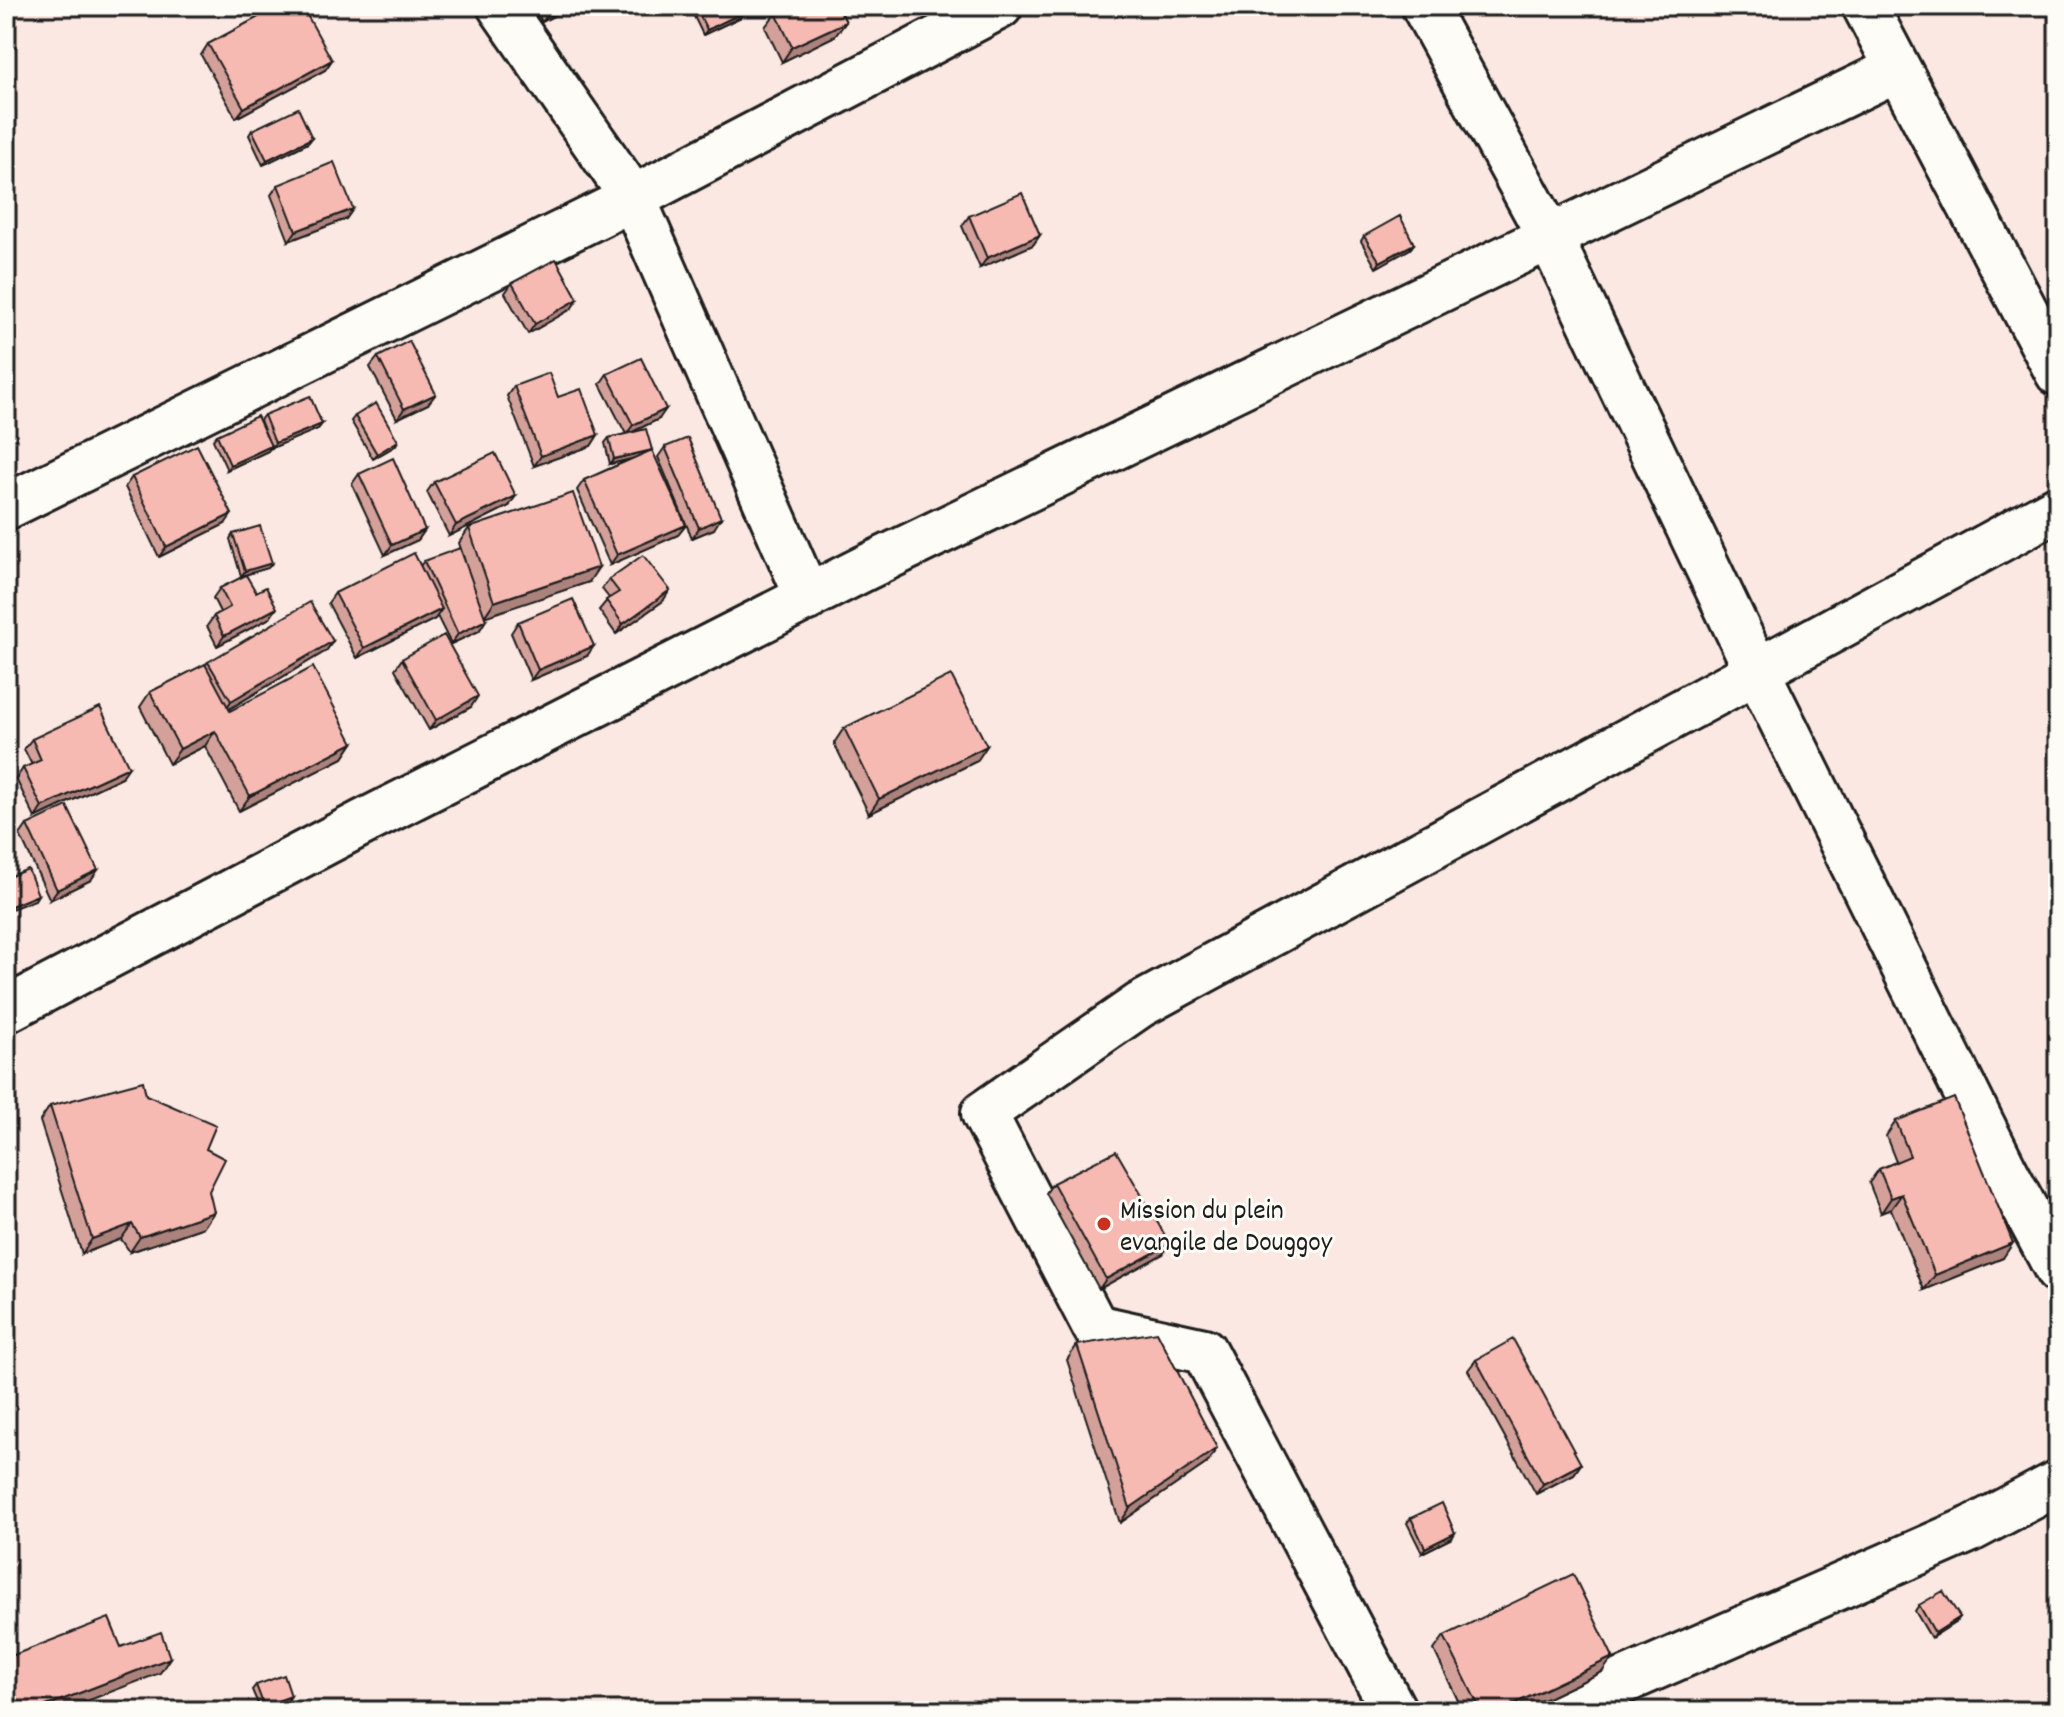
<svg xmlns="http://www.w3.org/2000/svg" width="2064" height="1717" font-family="Dekko,sans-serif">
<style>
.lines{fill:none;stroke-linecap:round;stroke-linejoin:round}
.street-casing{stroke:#1c1c1c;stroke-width:50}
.street{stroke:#fdfcf7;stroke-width:44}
.wall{fill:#d4a09a;stroke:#1c1c1c;stroke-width:2}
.shaded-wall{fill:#ac827d;stroke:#1c1c1c;stroke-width:2}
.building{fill:#f6bab3;stroke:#1c1c1c;stroke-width:2}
.poi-dot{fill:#c8321e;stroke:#fdfcf7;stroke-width:3}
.labels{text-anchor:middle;stroke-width:6;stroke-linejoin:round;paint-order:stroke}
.poi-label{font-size:28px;fill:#1c1c1c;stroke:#fdfcf7;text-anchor:start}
</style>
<rect width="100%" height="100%" fill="#fbe8e3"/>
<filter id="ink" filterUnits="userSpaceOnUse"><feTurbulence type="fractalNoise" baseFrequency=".0125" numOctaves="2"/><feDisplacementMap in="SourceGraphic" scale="16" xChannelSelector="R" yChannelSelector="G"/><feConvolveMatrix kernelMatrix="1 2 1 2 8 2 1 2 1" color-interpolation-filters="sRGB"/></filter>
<g filter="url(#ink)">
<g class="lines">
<defs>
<path id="street" d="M500,6L633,198L808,598
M1424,6L1550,237L1757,671L2004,1169L2058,1271
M1865,6L2058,373
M6,507L633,198L1000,6
M6,1010L364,822L865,568L1897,69
M1394,1711L1204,1351L1095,1327L984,1113L1140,1005L2058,508
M1555,1711L1971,1529L2058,1483"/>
</defs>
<use href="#street" class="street-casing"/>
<use href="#street" class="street"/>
</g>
<path class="wall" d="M534,6H572L542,22Z
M694,6H741V17L703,35L691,10Z
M782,6H838L846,22L835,36L782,62L765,27L776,13L784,9Z
M208,44L332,60L325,70L236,118L201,55Z
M252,130L312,138L308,143L263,165L249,135Z
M278,185L353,209L346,219L289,241L271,195Z
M969,216L1040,235L1033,245L980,268L962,226Z
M1364,236L1414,244L1410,249L1376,268L1361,241Z
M512,283L571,309L528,334L505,293Z
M378,357L428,404L397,419L370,367Z
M607,374L659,419L630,433L651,450L686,525L678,535L610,565L577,490L584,480L631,459L610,464L605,443L609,438L626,434L600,384Z
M514,386L558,397L598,435L591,446L534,466L507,396Z
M264,415L322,424L318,429L272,448L271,446L268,451L227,470L213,440L217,435L267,438L260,420Z
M355,416L398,441L395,446L373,459L351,421Z
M665,447L714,529L692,538L658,457Z
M359,474L425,530L418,540L385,555L352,484Z
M132,477L225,524L159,557L125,487Z
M434,482L509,506L449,536L427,492Z
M469,528L589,582L484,616L486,620L479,631L451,644L437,616L435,619L357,658L328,603L335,593L420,566L424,561L472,583L459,543Z
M233,534L272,563L268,568L241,576L230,539Z
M609,579L663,601L616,634L599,610L609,598L602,589Z
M220,588L270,618L217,646L207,626L214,616L220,612L213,598Z
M518,622L587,656L531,680L511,633Z
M333,641L326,651L229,709L230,711L353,743L343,758L239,811L205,746L169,764L140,707L150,692L205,665L208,662Z
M402,659L471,707L429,730L395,669Z
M844,728L977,761L869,814L834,743Z
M32,739L122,777L35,818L16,779L23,768L32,765L24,749Z
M27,825L91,880L50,900L20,835Z
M146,1095L206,1149L209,1191L204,1227L130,1252L121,1239L82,1254L40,1121L50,1106Z
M1896,1121L2003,1258L1924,1290L1891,1209L1881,1213L1869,1183L1879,1169L1896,1162L1886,1136Z
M1053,1183L1163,1254L1099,1289L1046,1193Z
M1077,1345L1207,1463L1120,1523L1067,1360Z
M1476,1360L1581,1464L1574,1474L1536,1494L1468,1370Z
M1411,1518L1452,1538L1422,1553L1407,1523Z
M1919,1605L1960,1617L1956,1622L1931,1638L1915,1611Z
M1444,1636L1602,1672L1520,1711H1463L1434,1650Z
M256,1685L288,1701L261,1711L252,1690Z"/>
<path class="shaded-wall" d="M566,6H572L542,22L546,17Z
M744,12L741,17L703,35L707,30Z
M846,22L835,36L782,62L792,47Z
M332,60L325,70L236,118L244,108Z
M312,138L308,143L263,165L267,160Z
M353,209L346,219L289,241L296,231Z
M1040,235L1033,245L980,268L987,258Z
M1414,244L1410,249L1376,268L1380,262Z
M578,299L571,309L528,334L535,324Z
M436,394L428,404L397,419L404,409Z
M666,409L659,419L626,435L633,425Z
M322,424L318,429L272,448L275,443Z
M598,435L591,446L534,466L541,456Z
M398,441L395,446L373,459L377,454Z
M271,446L268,451L227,470L230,465Z
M652,450L648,455L610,464L614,459Z
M516,496L509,506L449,536L456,525Z
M232,514L225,524L159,557L166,547Z
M721,518L714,529L692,538L699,528Z
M686,525L678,535L610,565L617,555Z
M425,530L418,540L385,555L392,545Z
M272,563L268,568L241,576L245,571Z
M599,567L589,582L484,617L494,602Z
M670,590L663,601L616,634L623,624Z
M277,608L270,618L217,646L224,636Z
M442,609L435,619L357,658L364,648Z
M486,620L479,631L451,644L458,634Z
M333,641L326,651L224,712L231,701Z
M594,646L587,656L531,680L538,670Z
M478,696L471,707L429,730L436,720Z
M215,731L205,746L169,764L180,749Z
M353,743L343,758L239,811L250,796Z
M987,746L977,761L869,814L879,799Z
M129,767L122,777L35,818L42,807Z
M98,870L91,880L50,900L57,890Z
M38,895L35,900L6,911V908Z
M1902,1194L1891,1209L1881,1213L1891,1198Z
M214,1212L204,1227L130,1252L140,1237Z
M132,1224L121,1239L82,1254L92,1239Z
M2013,1243L2003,1258L1924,1290L1935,1275Z
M1170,1244L1163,1254L1099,1289L1106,1279Z
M1217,1448L1207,1463L1120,1523L1130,1508Z
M1581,1464L1574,1474L1536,1494L1543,1484Z
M1455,1533L1452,1538L1422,1553L1425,1548Z
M1960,1617L1956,1622L1931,1638L1935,1633Z
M1613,1657L1602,1672L1520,1711H1499Z
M170,1658L160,1673L61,1711H33Z
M291,1696L288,1701L261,1711L264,1706Z"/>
<path class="building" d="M279,6H302L332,60L244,108L208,44Z
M540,6H566L546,17Z
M695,6H741L744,12L707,30Z
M790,6H838L846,22L792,47L776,13Z
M298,108L312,138L267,160L252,130Z
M334,162L353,209L296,231L278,185Z
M1022,193L1040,235L987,258L969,216Z
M1400,216L1414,244L1380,262L1364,236Z
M556,259L578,299L535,324L512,283Z
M409,341L436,394L404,409L378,357Z
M641,358L666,409L633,425L607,374Z
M549,373L558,397L581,389L598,435L541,456L514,386Z
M310,396L322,424L275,443L264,415Z
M376,403L398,441L377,454L355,416Z
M257,416L271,446L230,465L217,435Z
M646,429L652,450L614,459L609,438Z
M688,438L721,518L699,528L665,447Z
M197,445L232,514L166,547L132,477Z
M652,450L686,525L617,555L584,480Z
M495,453L516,496L456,525L434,482Z
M393,458L425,530L392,545L359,474Z
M573,493L599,567L494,602L469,528Z
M260,526L272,563L245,571L233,534Z
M460,548L486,620L458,634L424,561Z
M414,553L442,609L364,648L335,593Z
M643,555L670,590L623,624L606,600L619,592L609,579Z
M246,575L256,592L266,587L277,608L224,636L214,616L230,607L220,588Z
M573,599L594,646L538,670L518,622Z
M310,602L333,641L231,701L208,662Z
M444,635L478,696L436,720L402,659Z
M205,664L230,711L313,667L353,743L250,796L215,731L180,749L150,692Z
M951,675L987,746L879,799L844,728Z
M100,707L129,767L42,807L23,768L41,760L32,739Z
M67,806L98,870L57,890L27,825Z
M28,869L38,895L6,908V878Z
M143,1081L146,1095L216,1125L206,1149L225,1159L209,1191L214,1212L140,1237L132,1224L92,1239L50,1106Z
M1954,1098L2013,1243L1935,1275L1902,1194L1891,1198L1879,1169L1910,1156L1896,1121Z
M1116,1151L1170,1244L1106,1279L1053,1183Z
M1157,1332L1217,1448L1130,1508L1077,1345Z
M1513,1339L1581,1464L1543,1484L1476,1360Z
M1442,1503L1455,1533L1425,1548L1411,1518Z
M1573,1574L1613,1657L1499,1711H1481L1444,1636Z
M1943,1591L1960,1617L1935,1633L1919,1605Z
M109,1618L121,1647L161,1632L170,1658L33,1711H6V1658Z
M284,1675L291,1696L264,1706L256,1685Z"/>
</g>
<circle class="poi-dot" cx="1104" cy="1224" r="8"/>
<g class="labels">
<g class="poi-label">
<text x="1120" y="1218">Mission du plein<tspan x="1120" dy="32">evangile de Douggoy</tspan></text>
</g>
</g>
<rect width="2064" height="1717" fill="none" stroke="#fdfcf7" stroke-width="32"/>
<rect x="16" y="16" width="2032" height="1685" fill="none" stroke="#1c1c1c" stroke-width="3" filter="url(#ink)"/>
</svg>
